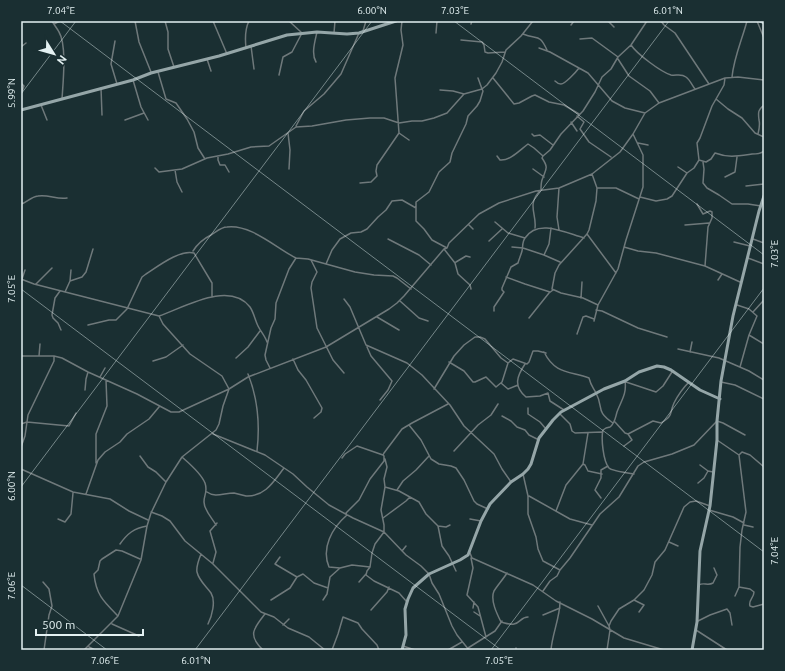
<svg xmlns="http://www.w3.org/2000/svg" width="785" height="671" font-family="Ubuntu,sans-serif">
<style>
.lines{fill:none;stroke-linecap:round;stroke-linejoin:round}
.street{stroke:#6f797b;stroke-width:1.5}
.secondary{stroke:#95a6a8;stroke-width:3}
.ticks{fill:none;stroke:#e4f1f2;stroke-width:1;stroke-opacity:0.45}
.neatline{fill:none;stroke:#e4f1f2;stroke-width:1.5}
.ticks-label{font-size:10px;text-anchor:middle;fill:#e4f1f2}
</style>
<rect width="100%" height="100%" fill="#1a2f32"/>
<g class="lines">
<path class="street" d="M52,21C54,25 57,28 59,32C67,45 63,83 62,99
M135,21L139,42L151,72
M165,21L168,32V49L174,67
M213,21L227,54
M608,21L614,27
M661,21L664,25L675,33L709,84
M757,21L764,38
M54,24L60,21
M471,24L472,21
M571,25L574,21
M363,31L366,21
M334,33L335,21
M436,33L437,21
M523,34C538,40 539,33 547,50
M580,39L592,38L618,57
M461,40L482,42L484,45L485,52L488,53L505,52
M115,41L111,64L117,84
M631,45C637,54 661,72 671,75C676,76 681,73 686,77C690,80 692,85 695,89
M251,46L254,69
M21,47L26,43
M246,48C245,39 245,29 249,21
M539,48L550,52L588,73L612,101L625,108L645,113
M207,59L211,71
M618,59L629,76L650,91L659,103
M316,62C311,54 315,41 317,32
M158,72L166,99L176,103L187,119L194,132L198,148L205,159
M279,75L283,57L292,52L302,33L289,21
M732,77C734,57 742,40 747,21
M493,78L514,104L519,103L532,96L535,95L549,102L564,105L579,114
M133,80L141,107L148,120
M555,81C557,83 559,84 561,84C565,84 576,72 579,68
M21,83L24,86L21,94
M101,88L102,115
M440,90L453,91L464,94
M716,99L728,109L742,118L755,133L764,137
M41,105L47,120
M577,116L584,122L580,129L589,142L611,157
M125,120L144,113
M571,122L577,131
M296,126L304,111L324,94L341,74L359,33
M288,133L290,150L289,169
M399,133L409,140
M532,134L534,136L540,135L553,145
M758,134C759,130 760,124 759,120C758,112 758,110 764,105
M638,143L648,145
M218,156V160L220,165H225L229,172
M497,156L500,160C510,161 520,150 528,144L534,148L543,156L542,158C549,168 546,169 542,180C541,183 541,187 541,190C526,204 537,214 535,228
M543,156L550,150L561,134L583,111L595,92L602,77L611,69L618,57L631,45L647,21
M699,160L706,162L711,159L715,153C728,158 738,156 752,154C757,154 760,154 764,151
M703,162L704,169L703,183L707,188L719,195L732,204H748L761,206
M678,167L687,173
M155,168L159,172L182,169L207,158L228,154L251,147L269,146L296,127L312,126L346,120L370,118H384L399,123L412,121H422L434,118L447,113L464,94L482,89L478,78
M533,169L544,177
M175,170L177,182L182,192
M592,174L597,188L596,201L589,230L587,234L559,265L555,273L552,289L561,293L583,298L598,305
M725,177L735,172L737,157
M360,183L371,182L377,176L376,171L377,165L399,133L395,78L403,45L401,30L402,21
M746,186L764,184
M559,188L557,217L559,230
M598,188H616L639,199
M640,197L656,201L667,199L672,196L687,173L694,168L699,160L697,143L700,138L712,106L724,85L725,78
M21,204C27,203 30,197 38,196C48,194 57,200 67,198
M697,204L703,214L710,211L712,212V218L708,227L705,266L740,282
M495,222L508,233L525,238
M469,225L473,229
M685,225L709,223
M551,228L549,244L544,255L560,262
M587,234L616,273
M388,239L419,255L431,265
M753,239L764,243
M489,241L502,229
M734,242L750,246
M512,247L523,248L544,255
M624,247L638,251L656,253L705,266
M447,248L432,240L424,229L416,221V202L429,192L439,172L450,162L452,153L466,124L468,116L477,106L480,101L483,91L482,89L487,85L496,73L502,62L506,50L521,36L533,21
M444,249L455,263L458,274L470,285L471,289
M193,251C198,243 203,239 211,235C216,232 221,227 227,227C251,224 276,248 296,258
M748,258L764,264
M311,260L317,272L312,282L311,288L317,328L333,360L344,373
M456,262L466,256L470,257
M326,264L332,250L340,239L351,233L361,232L367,229L378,217L386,210L392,201L402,200L416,208
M506,277L525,284L550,292
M21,279L34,284L159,316L163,324L190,354L222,376L229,389L223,406L219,424L216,430L182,457L166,482L151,513L147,526L141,560L118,616L84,650
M22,279L25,270
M718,280L722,274
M70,281L82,277L86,272L93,249
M36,284L52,268
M60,291L55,298L52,315L53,318L58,323L61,330
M65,292L70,281L71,270
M581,298L582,282
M344,299L350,307L366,345L407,363L422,375L450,405L464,426L494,454L502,469L511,482
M400,301L419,318L428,321
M737,305L749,309L757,316L749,335L764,344
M596,310L602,311L638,328L667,337
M494,311V307L504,292L502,290V288L511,267L518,263C519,259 521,255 522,251C523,247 522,242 525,238C538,218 566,233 584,238
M753,312L764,300
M159,316C183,308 229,280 250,307C254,313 255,320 258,326C261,332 265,336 267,342
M377,317L399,330
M529,318L549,293L553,290
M594,321L598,305L618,269L626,240L643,187V155L633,134
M88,325L109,320H116L127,309L142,277L146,274C157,267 180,249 194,253L212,283V297
M577,334L583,317L586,316L594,319
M367,347L371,356L392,381L388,390L380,400
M678,349L719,358L749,371L764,380
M544,352C555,374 569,371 589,378C591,386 593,387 596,393C604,408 595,411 613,423
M690,352L692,342
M21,356H54L62,358L88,372L137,394L171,412H179L229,389L248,377L326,347L389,309L397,303L404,296L444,249L447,248L449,243L479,214L499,203L536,191L559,188L592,174L620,152L633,134L645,113L659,103L725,78L738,77L764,80
M39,356L40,344
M236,358L248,347L260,331
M293,359L298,370L306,380L322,408L321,412L314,418
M153,361L166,357L183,345
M449,362L464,371L473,382H475L486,377L496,387L502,382L508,363L513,359L527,364L529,362L533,351H538L546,353
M525,364C517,376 513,386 526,397L540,396L548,393L550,401L564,410
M740,367L749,335
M270,368L266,360L265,355L271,328L275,319L276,303L289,269L296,258L308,259L355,272L374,275L393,276L397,278L411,289
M248,374C258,399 260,425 257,451
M100,377L105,368
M625,381C627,394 621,401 617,412C615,419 615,423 610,427L606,428L603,430C601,438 603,461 609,468C612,471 628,473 634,474
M626,382L656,392L663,386L672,372
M721,382L735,385L764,399
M501,383L508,389L518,385
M434,389L454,356L464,345L475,337H480L485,339L501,358L508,363
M85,390L86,379L88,372
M528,408V414L540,422L546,429
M560,414L570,424L572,431L575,433L602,432
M502,416L511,421L517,427L525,430L529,435L539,440
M615,422L625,433L628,434L653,421L661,423C674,415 669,414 674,403C678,395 683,388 689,382
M21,424L27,422L69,426L76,413
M409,425L421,440L431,459L439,464L451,466L456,468L464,480L474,501L477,504L488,509
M213,434L265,455L293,474L307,487L329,505L353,518L384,532L406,555L421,566L429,574L432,583L439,594L452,626L457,635L469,650
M717,440L739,455L746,512L742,530L740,547L739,587L750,589L754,592C754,598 748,600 750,606L753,607L764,604
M624,446L632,440L628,434
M21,447L25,436L28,415L54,361V356
M454,451L478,425L491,415L498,404
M739,455L742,452L750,455L764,467
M140,456L148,467L156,472L166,482
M182,457C190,464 201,473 205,483C208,492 204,494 204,502C204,510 212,518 216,525
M342,458L345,454L357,446L383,455
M385,459L387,467L384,479L385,487L381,510L384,525V532L375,544L372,553L370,567L367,571L366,575L374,581L399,593L407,602
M96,463V434L107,406L106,380
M583,464L588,433
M700,465L708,471
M21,469L73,492L110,499L129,511L148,520
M523,474L528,496V514L536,537L538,549L543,561L560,570
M698,483L704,478L708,471L713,472
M385,487L399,491L419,502L426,514L438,526L442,546L449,556L456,571
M397,490L403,481L416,470L429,456
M207,492C215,498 224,493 234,493C238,494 242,495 246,496C265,497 274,481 284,468
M86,494L98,460L105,452L120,442L127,434L149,419L159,407
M529,496L570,519L592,525
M601,498L595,490L601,478V470L608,466
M709,510L733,517L744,523
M556,511L566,485L583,464L585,465L588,471L602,474
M151,512L162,516L170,521L185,541L213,564L261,612L274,617L288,628L309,637L325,650
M383,518L406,501L410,497
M58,519L65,522L71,514L73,493
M470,519L481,521
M744,525L753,527
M438,526L446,527L450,525
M669,542L678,546
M120,544C127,534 134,528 147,526
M402,551L406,546
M470,553L472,558L533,585L556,601L592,619L624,638L664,650
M201,554C199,559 196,567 197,572C199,581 207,587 211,593C216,601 212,616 208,624
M280,557L275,564L297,577
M471,558L473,568L467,595L478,607L486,637
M213,563L216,552L210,531L217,523
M370,567L352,565L340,568L329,567C321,548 332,528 347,515L346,513L359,500L370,479L384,461V456L383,455L384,453L402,429L412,423L448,404
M507,573C504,578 497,586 494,591C490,600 497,614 501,622C505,623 510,625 514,624C520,623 521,617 528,617
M43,582L49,589L52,606L49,615L44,650
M359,582L366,574
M699,585C703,582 708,586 713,583L717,575L714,568
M543,591L550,581L557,576L560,570L570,558L600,514L619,497L638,466L644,462L672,454L694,445L717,421L723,423L745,435
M735,596L739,587
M271,600L290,588L297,577L303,574L314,583L328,588
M323,600L327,594L330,577L340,568
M634,600L644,605L639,612
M598,606L609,626
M473,608L474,602
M371,610L387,592L389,587
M474,612L480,616
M543,615L560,608
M118,616C104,602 96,595 94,574L98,570L100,561L102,559L116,550L122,551L140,559
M698,621L710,615L727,609L730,613L732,625
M112,624L139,636
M283,625L289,619
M696,630L727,650
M403,646L415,650
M89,647L95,650
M468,648L495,631L502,621
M21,649L22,650
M263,650C247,635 254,628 265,614
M332,650L338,634L343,617L358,623L362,629L377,645L379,650
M448,650L462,642
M516,650V648
M551,650C552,635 560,617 560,602
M607,650L610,630L609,626L611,621L619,609L634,600L644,590L652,575L655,562L665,550L684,507L690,502L696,501L710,506"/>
<path class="secondary" d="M760,21L764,23
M21,110L133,80L151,73L219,56L287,35L317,32L347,34L359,33L396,21
M402,650L406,635L405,609L408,599L413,588L429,574L460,560L468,555L481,521L490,504L511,482L523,474L528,469L531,464L539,438L553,420L561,412L604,389L625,381L639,372L657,366L664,367L671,370L700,390L720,399
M692,650L697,622L700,551L710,506L717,440V421L721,381L733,316L759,211L764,196"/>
</g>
<path class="ticks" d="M60,21L764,552M454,21L764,255M21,94L76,21M21,289L501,650M21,487L372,21M21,585L107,650M195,650L669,21M491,650L764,288"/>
<rect width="785" height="671" fill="none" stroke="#1a2f32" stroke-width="44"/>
<g transform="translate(54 54) rotate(127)" stroke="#1a2f32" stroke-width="3" paint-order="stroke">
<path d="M0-3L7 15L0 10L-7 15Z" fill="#e4f1f2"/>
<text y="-6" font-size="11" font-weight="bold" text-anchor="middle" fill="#e4f1f2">N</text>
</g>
<path d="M36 629v6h107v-6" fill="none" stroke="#e4f1f2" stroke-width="2"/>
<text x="42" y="629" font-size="12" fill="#e4f1f2" stroke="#1a2f32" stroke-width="3" paint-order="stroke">500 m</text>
<rect x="22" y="22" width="741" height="627" class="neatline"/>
<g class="ticks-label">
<text x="61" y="14">7.04°E</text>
<text x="372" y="14">6.00°N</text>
<text x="455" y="14">7.03°E</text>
<text x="668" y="14">6.01°N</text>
<text transform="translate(11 93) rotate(-90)" y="4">5.99°N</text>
<text transform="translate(774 254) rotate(-90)" y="4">7.03°E</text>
<text transform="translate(11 289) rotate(-90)" y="4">7.05°E</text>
<text transform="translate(11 486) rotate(-90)" y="4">6.00°N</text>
<text transform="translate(774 551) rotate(-90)" y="4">7.04°E</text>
<text transform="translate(11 586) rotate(-90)" y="4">7.06°E</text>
<text x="105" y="664">7.06°E</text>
<text x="196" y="664">6.01°N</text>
<text x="499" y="664">7.05°E</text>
</g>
</svg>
